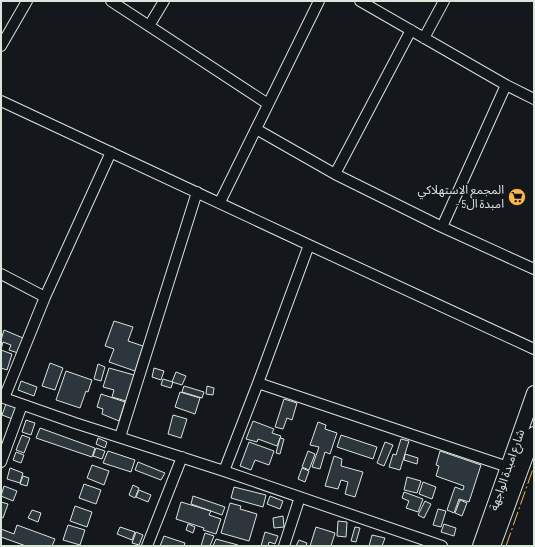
<svg xmlns="http://www.w3.org/2000/svg" width="535" height="547" font-family="'Sofia Sans Condensed','Noto Sans Arabic',sans-serif">
<style>
.building{fill:#2c363c;stroke:#d8e6dc}
.lines{fill:none;stroke-linecap:round;stroke-linejoin:round}
.minor-casing{stroke:#d8e6dc;stroke-width:12}
.secondary-casing{stroke:#d8e6dc;stroke-width:16}
.minor{stroke:#14181c;stroke-width:10}
.secondary{stroke:#14181c;stroke-width:14}
.power{stroke:#ffb74d;stroke-width:1;stroke-dasharray:14 3 2 3;stroke-linecap:butt}
.labels{text-anchor:middle;stroke-width:3;stroke-linejoin:round;paint-order:stroke}
.poi-label{font-size:12px;fill:#d8e6dc;stroke:#14181c;text-anchor:end}
.street-label{font-size:12px;fill:#d8e6dc;stroke:#14181c}
</style>
<rect width="100%" height="100%" fill="#14181c"/>
<path class="building" d="M114,321L133,327L128,341L143,346L135,371L109,362L114,349L105,346Z
M4,330L23,338L18,353L9,350L11,345L3,342L1,349V340Z
M1,350L12,354L7,370L1,368Z
M50,363L63,368L55,390L42,386Z
M98,364L105,367L101,381L94,379Z
M109,368L134,375L126,401L112,397L114,390L103,387Z
M154,368L164,371L161,380L152,377Z
M66,371L92,380L88,392L86,391L80,408L56,400Z
M176,372L186,376L182,385L172,382Z
M163,379L173,382L171,388L161,385Z
M21,381L37,387L34,396L18,390Z
M184,386L204,392L202,398L182,392Z
M207,386L214,388L213,395L206,394Z
M180,392L200,398L195,414L175,407Z
M101,394L125,402L119,421L102,414L103,409L97,407Z
M284,399L297,403L292,420L287,418L283,429L275,427Z
M6,404L19,408L15,420L2,415Z
M173,415L187,419L181,438L168,434Z
M26,420L35,423L31,435L22,432Z
M253,421L274,429L272,433L281,436L277,446L258,439L257,442L246,439Z
M318,422L326,425L325,429L337,433L330,454L325,452L320,469L312,467L319,447L310,445Z
M40,428L95,448L92,457L36,438Z
M22,435L30,438L24,453L16,450Z
M341,435L377,447L373,459L337,447Z
M98,438L107,442L105,448L96,444Z
M280,438L284,439L280,454L276,453Z
M401,439L409,441L400,470L389,467L393,454L396,455Z
M249,442L274,451L269,465L255,460L251,470L240,466Z
M385,442L393,445L384,466L377,463Z
M96,448L105,451L102,459L93,456Z
M108,451L135,460L131,472L103,463Z
M308,451L315,454L309,470L302,467Z
M440,451L481,465L469,502L459,499L454,513L447,510L455,487L463,490L464,486L436,476L439,466L436,465Z
M16,452L24,455L21,463L13,460Z
M405,454L418,458L417,464L404,460Z
M334,456L342,459L341,466L363,472L355,497L345,494L348,482L341,480L338,489L325,486Z
M138,462L165,473L161,480L135,470Z
M92,465L109,471L104,485L87,478Z
M10,468L23,473L20,483L7,479Z
M302,468L309,471L305,482L298,479Z
M23,476L29,478L27,486L20,484Z
M407,477L421,481L417,493L404,490Z
M423,482L436,487L432,499L419,494Z
M84,484L101,490L96,504L79,498Z
M133,485L139,488L135,498L129,495Z
M4,486L17,491L13,501L1,496Z
M234,487L266,495L263,507L231,498Z
M139,490L151,495L148,502L136,497Z
M404,492L423,499L418,512L406,508L409,501L402,498Z
M193,496L225,507L222,515L191,504Z
M270,496L283,501L280,509L267,504Z
M460,500L467,503L462,516L455,513Z
M425,501L431,504L424,518L418,515Z
M1,502L8,504L3,518L1,517Z
M181,502L211,511L209,515L221,519L216,534L203,530L204,528L176,519Z
M230,503L241,506L240,509L257,514L249,541L221,533Z
M75,506L92,512L87,527L70,521Z
M438,509L446,511L441,527L433,525Z
M32,510L41,513L38,522L28,518Z
M283,516L284,527L274,528L273,518Z
M338,521L347,522L346,537L337,536Z
M188,524L195,527L193,533L186,530Z
M444,524L456,528L454,536L441,532Z
M17,525L55,539L52,546H26L1,537V529L14,534Z
M68,525L85,530L80,545L63,540Z
M120,527L135,532L132,540L117,534Z
M316,527L335,533L331,546H310Z
M355,527L360,528L356,542L351,541Z
M136,532L143,535L139,545L132,543Z
M265,532L278,536L275,544L269,542L268,546H261Z
M205,533L214,536L210,546H201Z
M372,535L385,538L382,546H369Z
M164,536L185,543L184,546H160Z
M216,539L238,545V546H213Z
M299,540L307,543L306,546H296Z"/>
<g class="lines">
<defs>
<path id="minor" d="M111,1L268,104
M360,1L506,85L534,99
M149,26L164,1
M424,38L444,1
M1,46L27,1
M1,101L309,245L534,349
M256,129L335,174L442,227L534,269
M335,174L411,30
M220,202L319,1
M442,227L506,85
M1,274L45,297
M258,383L508,467
M1,397L75,423L224,471L442,546
M4,398L45,297L111,152
M120,437L197,192
M1,462L22,405
M224,471L258,383L309,245
M147,546L182,457
M284,546L300,497"/>
<path id="secondary" d="M480,546L534,393
M493,546L534,434"/>
</defs>
<use href="#minor" class="minor-casing"/>
<use href="#secondary" class="secondary-casing"/>
<use href="#minor" class="minor"/>
<use href="#secondary" class="secondary"/>
<path class="power" d="M506,546L534,466"/>
</g>
<defs>
<symbol id="supermarket-disc" viewBox="-11 -11 22 22"><circle r="9.5" fill="#ffb74d" stroke="#14181c"/><path d="M-6-5.5h2.5l.6 2H6L4.5 2H-2.5L-4.4-4H-6ZM-1.5 3.2a1.3 1.3 0 1 0 .1 0ZM3 3.2a1.3 1.3 0 1 0 .1 0Z" fill="#111"/></symbol>
</defs>
<g fill-rule="evenodd">
<use href="#supermarket-disc" x="507" y="187" width="20" height="20"/>
</g>
<g class="labels">
<g class="poi-label">
<text x="504" y="194">المجمع الاستهلاكي<tspan x="504" dy="14">- امبدة ال5</tspan></text>
</g>
<g class="street-label">
<text transform="translate(507 470) rotate(-71)" y="4">شارع امبدة الواجهة</text>
</g>
</g>
<rect width="535" height="547" fill="none" stroke="#d8e6dc" stroke-width="4"/>
</svg>
